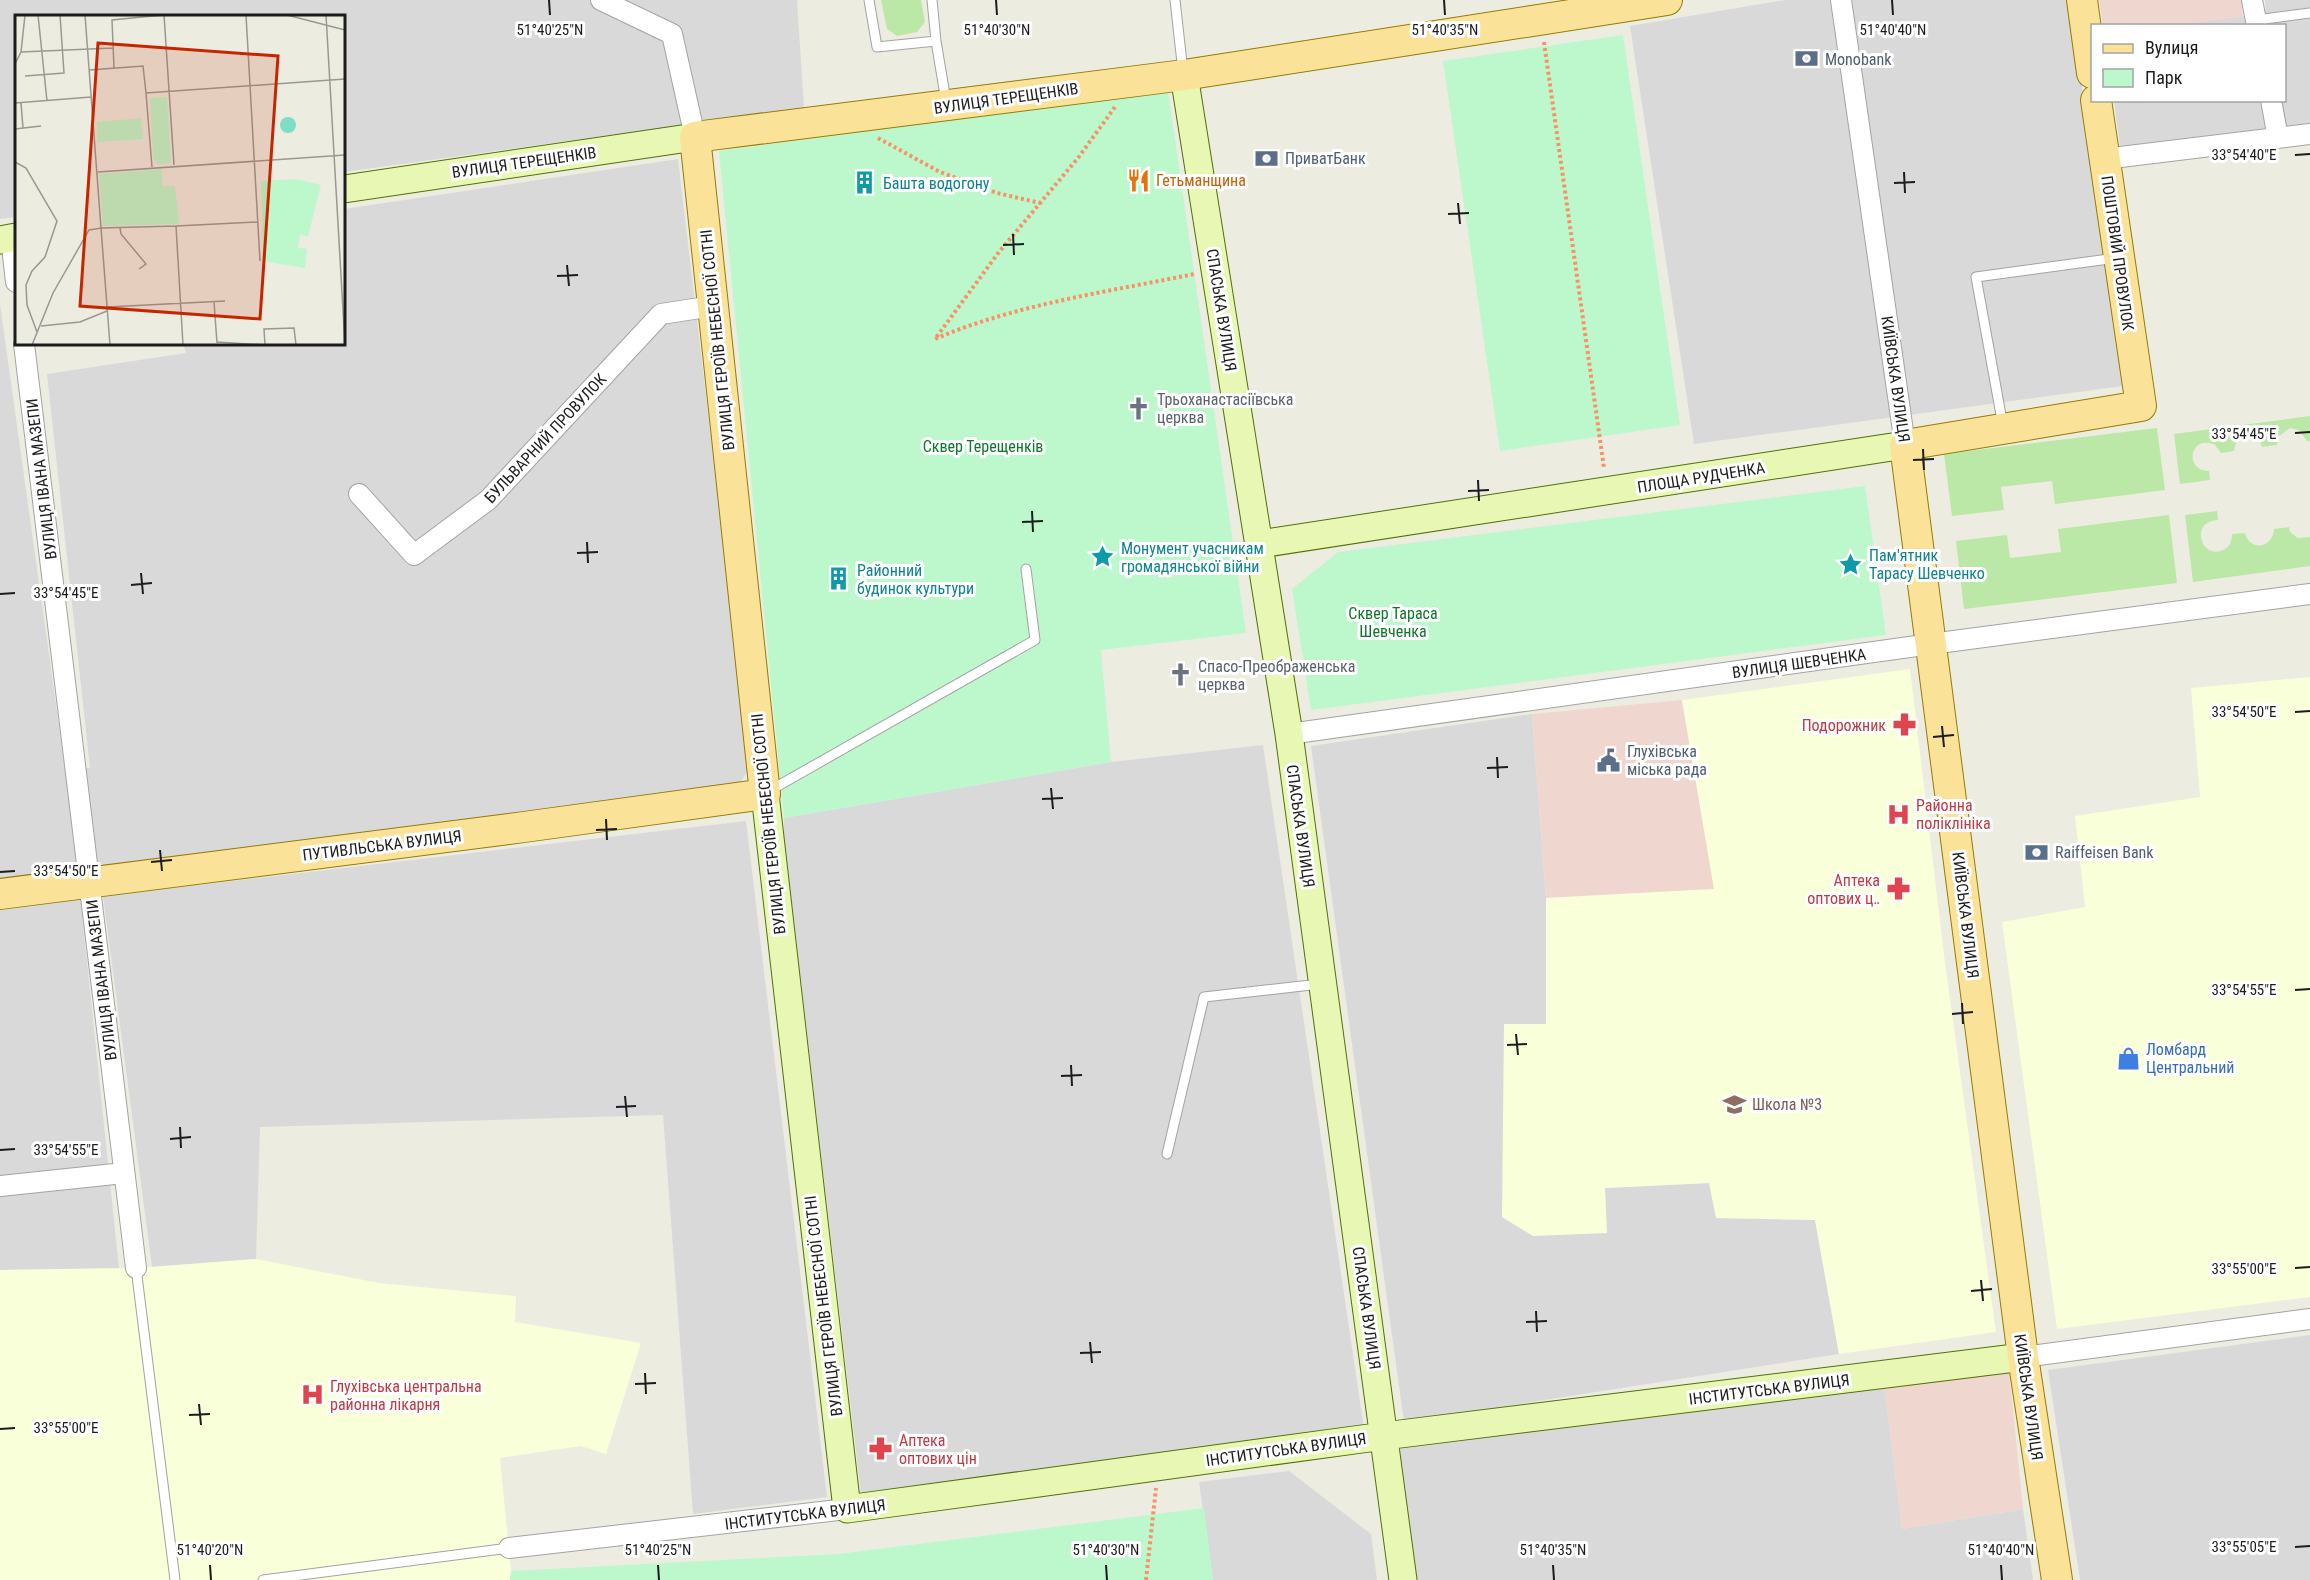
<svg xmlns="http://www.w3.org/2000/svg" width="2310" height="1580" font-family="'Roboto Condensed',sans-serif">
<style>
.residential{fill:#dad9d9}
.commercial{fill:#efd7d0}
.education{fill:#f8ffd9}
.grass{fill:#bbe8a7}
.park{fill:#bdf8cd}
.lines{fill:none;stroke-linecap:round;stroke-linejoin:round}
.lane-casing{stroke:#a3a3a3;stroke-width:11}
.street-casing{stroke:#a3a3a3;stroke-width:22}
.secondary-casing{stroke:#517006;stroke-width:29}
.primary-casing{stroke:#927d02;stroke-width:32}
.path{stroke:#f89168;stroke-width:4;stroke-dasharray:3 3;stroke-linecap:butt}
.lane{stroke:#fff;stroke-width:9}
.street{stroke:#fff;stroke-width:20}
.secondary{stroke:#e8f8b4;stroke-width:27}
.primary{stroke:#fae299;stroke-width:30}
.ticks{fill:none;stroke:#1c1c1c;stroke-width:2}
.labels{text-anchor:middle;stroke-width:6;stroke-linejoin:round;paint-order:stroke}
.service-label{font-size:16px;fill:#4e5e75;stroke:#fff;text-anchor:start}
.street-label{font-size:16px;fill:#1c1c1c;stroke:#fff}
.food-label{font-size:16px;fill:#c56008;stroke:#fff;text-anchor:start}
.culture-label{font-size:16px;fill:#0d838f;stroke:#fff;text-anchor:start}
.worship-label{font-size:16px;fill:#5b616d;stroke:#fff;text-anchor:start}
.park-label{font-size:16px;fill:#0c7729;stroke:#fff}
.health-label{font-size:16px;fill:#be3a42;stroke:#fff;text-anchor:start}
.shop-label{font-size:16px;fill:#366cbe;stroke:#fff;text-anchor:start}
.education-label{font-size:16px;fill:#785e54;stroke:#fff;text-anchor:start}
.inset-road{fill:none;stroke:#999992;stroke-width:1.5}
.view{fill:#c52602;fill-opacity:0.15;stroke:#c52602;stroke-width:3}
.inset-edge{fill:none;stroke:#1c1c1c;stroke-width:3}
.ticks-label{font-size:15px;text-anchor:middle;fill:#1c1c1c;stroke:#fff;stroke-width:6;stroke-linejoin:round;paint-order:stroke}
</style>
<rect width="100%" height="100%" fill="#edece1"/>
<path class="residential" d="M0,0H797L804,108L344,172V16H16V217L0,219Z
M1785,0H2070L2123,386L1694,444L1630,26Z
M2265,0H2310V123L2120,146L2114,101L2284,100V26L2175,25L2243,16L2266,9Z
M678,159L750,768L736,788L0,881V304L65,769L90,768L47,374L186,353L183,344H344V209Z
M1532,714L1546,898V1024H1504L1606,1233L1604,1188L1709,1183L1717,1218L1815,1220L1839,1354L1404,1422L1311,746Z
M1263,745L1364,1429L861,1494L784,838V818L1111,762Z
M746,821L827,1497L693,1514L663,1115L260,1127L256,1259L152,1267L103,896Z
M80,895L119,1268L0,1270V906Z
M2310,1335V1580H2080L2048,1370Z
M1884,1382L1902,1529L2023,1509L2033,1580H1415L1399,1448Z
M1289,1471L1371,1534L1377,1580H1213L1199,1482Z"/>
<path class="commercial" d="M2099,0H2241L2243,16L2174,26L2103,25Z
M1682,700L1714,889L1546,898L1532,714Z
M2009,1370L2023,1509L1902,1529L1884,1382Z"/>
<path class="education" d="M1910,669L1945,963L1996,1332L1839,1354L1815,1220L1716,1218L1709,1183L1605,1188L1607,1233L1533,1236L1502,1217L1504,1024H1546V898L1714,889L1682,700Z
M2310,677V1297L2057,1329L2002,922L2085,907L2075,816L2200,797L2191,688Z
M256,1259L379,1283L516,1296L515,1322L641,1343L606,1454L581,1446L500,1458L511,1571L510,1580H0V1270L136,1268Z"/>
<path class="grass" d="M881,0H921L925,22L917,32L897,36L887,29Z
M2310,416V441H2307L2299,430L2290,428L2279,436L2277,445L2262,447L2259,439L2250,434L2237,438L2234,451L2221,453L2215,445C2190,433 2183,471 2209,471L2210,480L2180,484L2174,434Z
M2157,428L2165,490L2055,504L2052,481L2001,487L2004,510L1952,516L1944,454Z
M2217,511L2218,520C2189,521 2201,560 2223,550C2230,547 2232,541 2232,534L2245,533C2250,552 2273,548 2274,529L2289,527L2290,532L2298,538L2310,537V566L2193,582L2185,515Z
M2169,515L2177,583L1964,609L1956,541L2007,535L2010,558L2061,552L2058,529Z"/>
<path class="park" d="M1623,35L1680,425L1500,451L1443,61Z
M1168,90L1246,633L1101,650L1111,762L784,818L719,151Z
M1865,486L1886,635L1311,710L1292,589L1338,552Z
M1204,1508L1213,1580H510L511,1571L838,1554Z"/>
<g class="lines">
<defs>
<path id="lane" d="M869,0L877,47L936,41
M932,0L936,41L946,101
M1175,0L1183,72
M2256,20L2310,13
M2003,426L1976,277L2116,258
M769,791L1035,640L1026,569
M1167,1154L1204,997L1320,984
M136,1268L175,1580
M263,1580L509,1548"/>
<path id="street" d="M601,0L672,34L695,137
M1841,0L1905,445
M2252,0L2257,26
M2271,100L2278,138
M2104,159L2310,134
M11,238L16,282
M24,344L136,1268
M359,494L414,555L488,500L661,314L713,306
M1289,734L1931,644L2310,594
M0,1186L124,1173
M2023,1357L2310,1319
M509,1548L847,1509"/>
<path id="secondary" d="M1184,75L1289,734L1403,1580
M344,189L695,137
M0,240L16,237
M1260,544L1905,445
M765,794L847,1509L1384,1436L2023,1357"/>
<path id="primary" d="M2082,0L2092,73
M0,894L524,827L765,794L695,137L1184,75L1667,0
M2057,1580L2023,1357L1905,445L2141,406L2096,100"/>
</defs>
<use href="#lane" class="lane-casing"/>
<use href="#street" class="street-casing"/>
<use href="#secondary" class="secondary-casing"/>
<use href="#primary" class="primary-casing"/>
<path class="path" d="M1544,42L1604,468
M1115,107L1078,158L999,252L935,339C1017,304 1107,292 1194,274
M878,138L940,172L997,193L1040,203
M1146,1580L1156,1488"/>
<use href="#lane" class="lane"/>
<use href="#street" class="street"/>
<use href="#secondary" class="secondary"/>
<use href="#primary" class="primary"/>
</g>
<path class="ticks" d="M549,0L550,15M996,0L997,15M1444,0L1445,15M1892,0L1893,15M2295,155L2310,154M1904,172L1905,193M1894,183L1915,182M1458,203L1460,224M1448,214L1469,213M1013,234L1014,255M1003,245L1024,244M567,265L569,286M557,276L578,275M2295,433L2310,432M1923,449L1924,470M1913,460L1934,459M1478,480L1479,501M1468,491L1489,490M1032,511L1033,532M1022,522L1043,521M587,542L588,563M577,553L598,552M141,573L143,594M131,585L152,583M0,594L15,593M2295,712L2310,711M1942,726L1944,747M1933,737L1954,735M1497,757L1498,778M1487,768L1508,767M1051,788L1053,809M1042,799L1063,798M606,819L607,840M596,830L617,829M160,850L162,871M151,862L172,860M0,872L15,871M2295,990L2310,989M1962,1003L1963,1024M1952,1014L1973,1012M1516,1034L1518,1055M1507,1045L1527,1044M1071,1065L1072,1086M1061,1076L1082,1075M625,1096L627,1117M616,1107L636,1106M180,1127L181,1148M170,1139L191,1137M0,1150L15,1149M2295,1268L2310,1267M1981,1280L1983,1301M1971,1291L1992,1289M1536,1311L1537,1332M1526,1322L1547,1321M1090,1342L1092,1363M1080,1353L1101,1352M645,1373L646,1394M635,1384L656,1383M199,1404L201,1425M189,1415L210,1414M0,1429L15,1428M2295,1547L2310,1546M210,1565L211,1580M658,1565L659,1580M1106,1565L1107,1580M1553,1565L1554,1580M2001,1565L2002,1580"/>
<defs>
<symbol id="bank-bare" viewBox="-9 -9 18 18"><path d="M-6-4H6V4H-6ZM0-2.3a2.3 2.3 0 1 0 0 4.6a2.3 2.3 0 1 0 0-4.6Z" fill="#5c6f8a" stroke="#fff" stroke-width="2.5" paint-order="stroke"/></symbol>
<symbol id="restaurant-bare" viewBox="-9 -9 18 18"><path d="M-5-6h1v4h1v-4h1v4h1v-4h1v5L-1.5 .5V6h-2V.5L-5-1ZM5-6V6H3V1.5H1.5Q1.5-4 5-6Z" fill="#e8710a" stroke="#fff" stroke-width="2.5" paint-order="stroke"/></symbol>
<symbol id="building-bare" viewBox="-9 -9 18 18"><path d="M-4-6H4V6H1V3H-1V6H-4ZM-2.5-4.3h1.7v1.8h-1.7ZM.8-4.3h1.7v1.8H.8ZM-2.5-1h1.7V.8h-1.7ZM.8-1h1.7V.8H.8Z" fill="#0f9aa8" stroke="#fff" stroke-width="2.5" paint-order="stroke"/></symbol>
<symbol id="church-bare" viewBox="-9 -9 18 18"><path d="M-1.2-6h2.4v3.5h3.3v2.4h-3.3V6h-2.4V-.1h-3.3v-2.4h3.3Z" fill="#6b7280" stroke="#fff" stroke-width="2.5" paint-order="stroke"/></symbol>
<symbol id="sight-bare" viewBox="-9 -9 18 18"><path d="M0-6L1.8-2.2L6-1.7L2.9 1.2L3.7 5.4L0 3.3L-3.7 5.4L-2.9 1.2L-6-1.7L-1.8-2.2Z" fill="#0f9aa8" stroke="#fff" stroke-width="2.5" paint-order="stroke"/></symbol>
<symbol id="pharmacy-bare" viewBox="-9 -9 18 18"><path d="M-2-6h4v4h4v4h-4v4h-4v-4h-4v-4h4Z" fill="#e0444e" stroke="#fff" stroke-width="2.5" paint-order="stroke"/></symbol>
<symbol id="civic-bare" viewBox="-9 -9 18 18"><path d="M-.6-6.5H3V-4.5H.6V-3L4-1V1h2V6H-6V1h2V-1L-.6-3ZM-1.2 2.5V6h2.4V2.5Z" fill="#5c6f8a" stroke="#fff" stroke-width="2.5" paint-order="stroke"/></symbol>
<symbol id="hospital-bare" viewBox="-9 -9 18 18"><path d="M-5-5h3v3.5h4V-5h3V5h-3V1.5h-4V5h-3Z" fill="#e0444e" stroke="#fff" stroke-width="2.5" paint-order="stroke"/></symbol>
<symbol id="shop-bare" viewBox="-9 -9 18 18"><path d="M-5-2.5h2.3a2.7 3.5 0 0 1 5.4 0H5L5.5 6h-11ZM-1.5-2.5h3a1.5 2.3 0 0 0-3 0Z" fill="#3f7fe0" stroke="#fff" stroke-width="2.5" paint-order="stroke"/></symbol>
<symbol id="school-bare" viewBox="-9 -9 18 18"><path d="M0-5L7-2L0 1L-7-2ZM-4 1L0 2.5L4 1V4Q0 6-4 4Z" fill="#8d6e63" stroke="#fff" stroke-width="2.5" paint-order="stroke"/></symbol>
</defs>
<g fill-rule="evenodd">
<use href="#bank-bare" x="1790" y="42" width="33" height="33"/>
<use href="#bank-bare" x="1250" y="142" width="33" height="33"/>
<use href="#restaurant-bare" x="1122" y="164" width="33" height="33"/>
<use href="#building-bare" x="848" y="166" width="33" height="33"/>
<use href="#church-bare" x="1122" y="392" width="33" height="33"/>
<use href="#sight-bare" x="1086" y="540" width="33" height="33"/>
<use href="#sight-bare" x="1834" y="548" width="33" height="33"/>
<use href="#building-bare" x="822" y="562" width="33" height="33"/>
<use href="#church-bare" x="1164" y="658" width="33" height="33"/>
<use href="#pharmacy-bare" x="1888" y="708" width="33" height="33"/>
<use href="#civic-bare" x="1592" y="744" width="33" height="33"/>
<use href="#hospital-bare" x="1882" y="798" width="33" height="33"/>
<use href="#bank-bare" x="2020" y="836" width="33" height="33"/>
<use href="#pharmacy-bare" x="1882" y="872" width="33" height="33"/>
<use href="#shop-bare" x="2112" y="1042" width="33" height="33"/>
<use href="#school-bare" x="1718" y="1088" width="33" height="33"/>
<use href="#hospital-bare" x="296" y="1378" width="33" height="33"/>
<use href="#pharmacy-bare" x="864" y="1432" width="33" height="33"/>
</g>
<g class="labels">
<g class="service-label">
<text x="1825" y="65">Monobank</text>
<text x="1285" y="164">ПриватБанк</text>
<text x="1627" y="757">Глухівська<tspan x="1627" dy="18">міська рада</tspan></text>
<text x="2055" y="858">Raiffeisen Bank</text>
</g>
<g class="street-label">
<text transform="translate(1006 98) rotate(-8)" y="6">ВУЛИЦЯ ТЕРЕЩЕНКІВ</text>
<text transform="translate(524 162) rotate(-8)" y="6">ВУЛИЦЯ ТЕРЕЩЕНКІВ</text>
<text transform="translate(2118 253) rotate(82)" y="6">ПОШТОВИЙ ПРОВУЛОК</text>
<text transform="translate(1222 310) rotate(81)" y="6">СПАСЬКА ВУЛИЦЯ</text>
<text transform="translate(717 340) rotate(-96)" y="6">ВУЛИЦЯ ГЕРОЇВ НЕБЕСНОЇ СОТНІ</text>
<text transform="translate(1896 379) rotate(82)" y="6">КИЇВСЬКА ВУЛИЦЯ</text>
<text transform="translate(545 438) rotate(-47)" y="6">БУЛЬВАРНИЙ ПРОВУЛОК</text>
<text transform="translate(1701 477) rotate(-9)" y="6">ПЛОЩА РУДЧЕНКА</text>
<text transform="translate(41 479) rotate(-97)" y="6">ВУЛИЦЯ ІВАНА МАЗЕПИ</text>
<text transform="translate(1799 663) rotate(-8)" y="6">ВУЛИЦЯ ШЕВЧЕНКА</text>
<text transform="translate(768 824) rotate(-96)" y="6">ВУЛИЦЯ ГЕРОЇВ НЕБЕСНОЇ СОТНІ</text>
<text transform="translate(1301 826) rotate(82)" y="6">СПАСЬКА ВУЛИЦЯ</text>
<text transform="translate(382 845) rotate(-7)" y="6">ПУТИВЛЬСЬКА ВУЛИЦЯ</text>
<text transform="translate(1966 915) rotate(83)" y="6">КИЇВСЬКА ВУЛИЦЯ</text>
<text transform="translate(101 980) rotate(-97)" y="6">ВУЛИЦЯ ІВАНА МАЗЕПИ</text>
<text transform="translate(823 1306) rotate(-97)" y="6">ВУЛИЦЯ ГЕРОЇВ НЕБЕСНОЇ СОТНІ</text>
<text transform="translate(1367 1308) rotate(82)" y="6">СПАСЬКА ВУЛИЦЯ</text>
<text transform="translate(1769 1389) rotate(-7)" y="6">ІНСТИТУТСЬКА ВУЛИЦЯ</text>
<text transform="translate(2029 1397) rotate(82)" y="6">КИЇВСЬКА ВУЛИЦЯ</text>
<text transform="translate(1286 1449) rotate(-8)" y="6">ІНСТИТУТСЬКА ВУЛИЦЯ</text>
<text transform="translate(805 1514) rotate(-7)" y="6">ІНСТИТУТСЬКА ВУЛИЦЯ</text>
</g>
<g class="food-label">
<text x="1156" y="186">Гетьманщина</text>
</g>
<g class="culture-label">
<text x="883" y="189">Башта водогону</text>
<text x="1121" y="554">Монумент учасникам<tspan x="1121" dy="18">громадянської війни</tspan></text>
<text x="1869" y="561">Пам'ятник<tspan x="1869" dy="18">Тарасу Шевченко</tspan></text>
<text x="857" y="576">Районний<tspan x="857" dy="18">будинок культури</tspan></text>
</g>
<g class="worship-label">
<text x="1157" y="405">Трьоханастасіївська<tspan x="1157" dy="18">церква</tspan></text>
<text x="1198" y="672">Спасо-Преображенська<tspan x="1198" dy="18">церква</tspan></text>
</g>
<g class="park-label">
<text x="983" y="452">Сквер Терещенків</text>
<text x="1393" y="619">Сквер Тараса<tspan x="1393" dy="18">Шевченка</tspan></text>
</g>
<g class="health-label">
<text x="1886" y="731" text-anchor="end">Подорожник</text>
<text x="1916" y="811">Районна<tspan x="1916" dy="18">поліклініка</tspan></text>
<text x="1880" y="886" text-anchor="end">Аптека<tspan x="1880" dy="18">оптових ц‥</tspan></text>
<text x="330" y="1392">Глухівська центральна<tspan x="330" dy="18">районна лікарня</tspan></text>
<text x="899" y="1446">Аптека<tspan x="899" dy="18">оптових цін</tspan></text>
</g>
<g class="shop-label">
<text x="2146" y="1055">Ломбард<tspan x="2146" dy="18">Центральний</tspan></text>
</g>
<g class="education-label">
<text x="1752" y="1110">Школа №3</text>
</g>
</g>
<g transform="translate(15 15)">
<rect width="330" height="330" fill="#edece1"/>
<path d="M152,82L156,148L142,149L138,143L135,83ZM126,103L128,124L83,127L82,107ZM147,154V171H160L164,209L88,211L84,159ZM282,164L306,170L293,221L285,220L283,233L292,234L290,253L248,246L246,166Z" fill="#bdf8cd"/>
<path d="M265 110a8 8 0 1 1 16 0a8 8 0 1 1-16 0Z" fill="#7fdcc9"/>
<path class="inset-road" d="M23,0L32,86M70,0L86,213L161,211L168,330M149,0L159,150M231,0L245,246M272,0L330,15M311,0L330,330M6,37L98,33M0,49L6,37L10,0M99,53L97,5L148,0M74,55L128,51L131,78L330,64M10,61L49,58L45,0M131,78L137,152M0,88L76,82M6,88L8,113M0,114L26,111M0,147L11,153L42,206L30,242L17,256L11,270L12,290L22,317M83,157L330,140M161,211L243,207M105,213L106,219L131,249L124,254M199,287L202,328M92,292L210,286M26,311L65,307L92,296M202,327L250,330M17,330L38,278L74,215L86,213L95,330M250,330L249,314L279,313L281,330"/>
<path class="view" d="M83,28L263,41L245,304L65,291Z"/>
<rect width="330" height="330" class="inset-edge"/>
</g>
<g class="ticks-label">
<text x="550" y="35">51°40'25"N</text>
<text x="997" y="35">51°40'30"N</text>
<text x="1445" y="35">51°40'35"N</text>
<text x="1893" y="35">51°40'40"N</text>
<text x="2244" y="160">33°54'40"E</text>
<text x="2244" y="439">33°54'45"E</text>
<text x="66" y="598">33°54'45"E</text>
<text x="2244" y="717">33°54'50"E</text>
<text x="66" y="876">33°54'50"E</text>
<text x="2244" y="995">33°54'55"E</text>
<text x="66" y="1155">33°54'55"E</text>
<text x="2244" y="1274">33°55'00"E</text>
<text x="66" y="1433">33°55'00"E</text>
<text x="2244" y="1552">33°55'05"E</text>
<text x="210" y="1555">51°40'20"N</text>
<text x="658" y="1555">51°40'25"N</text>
<text x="1106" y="1555">51°40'30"N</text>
<text x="1553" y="1555">51°40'35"N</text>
<text x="2001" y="1555">51°40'40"N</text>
</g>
<rect x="2091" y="24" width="195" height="78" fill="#ffffff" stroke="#a4a4a4" stroke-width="1.5"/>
<rect x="2103" y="44" width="30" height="9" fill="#fae299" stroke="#a4a4a4" stroke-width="1.5"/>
<text x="2145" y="54" font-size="18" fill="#1c1c1c">Вулиця</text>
<rect x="2103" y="69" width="30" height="18" fill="#bdf8cd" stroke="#a4a4a4" stroke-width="1.5"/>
<text x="2145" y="84" font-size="18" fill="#1c1c1c">Парк</text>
</svg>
